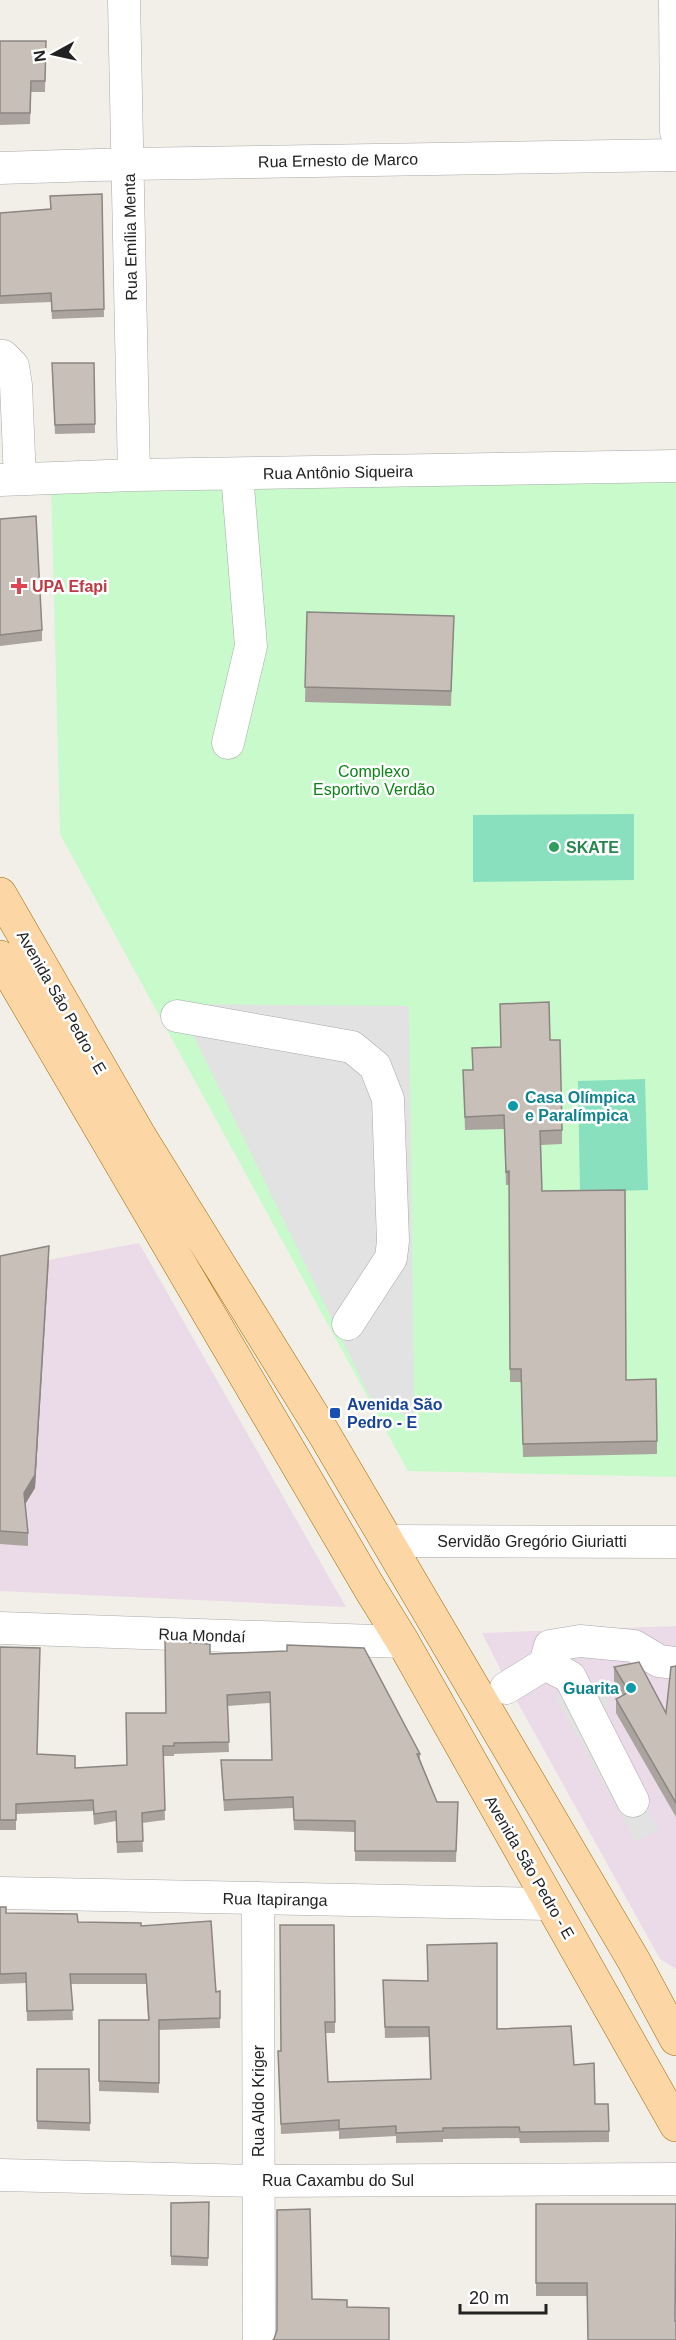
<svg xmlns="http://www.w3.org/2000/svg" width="676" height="2340" font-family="Helvetica,sans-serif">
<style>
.industrial{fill:#ebdbe8}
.park{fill:#c8facc}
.pitch{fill:#88e0be}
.parking{fill:#e2e2e2}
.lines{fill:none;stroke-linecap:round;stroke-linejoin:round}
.minor-casing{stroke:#a9a9a9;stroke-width:33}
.major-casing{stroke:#a06b00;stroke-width:34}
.minor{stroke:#fff;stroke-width:32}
.major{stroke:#fcd6a4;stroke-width:33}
.wall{fill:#aba49e}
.shaded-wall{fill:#8b8681}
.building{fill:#c7bfb8;stroke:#8b8681;stroke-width:1.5}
.health-dot{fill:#e0444e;stroke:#fff;stroke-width:2}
.leisure-dot{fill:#2e9e5b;stroke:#fff;stroke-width:2}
.culture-dot{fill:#0f9aa8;stroke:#fff;stroke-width:2}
.transit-dot{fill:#1a4fb4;stroke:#fff;stroke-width:2}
.labels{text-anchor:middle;stroke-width:5;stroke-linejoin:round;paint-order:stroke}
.street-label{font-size:16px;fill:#222;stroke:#fff}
.health-label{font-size:16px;font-weight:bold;fill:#be3a42;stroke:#fff;text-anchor:start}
.park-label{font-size:16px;fill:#0c8416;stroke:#fff}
.leisure-label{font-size:16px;font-weight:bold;fill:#27864d;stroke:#fff;text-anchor:start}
.culture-label{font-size:16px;font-weight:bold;fill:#0d838f;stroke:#fff;text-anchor:start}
.transit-label{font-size:16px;font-weight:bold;fill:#164399;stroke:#fff;text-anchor:start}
</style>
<rect width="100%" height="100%" fill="#f2efe9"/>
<path class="industrial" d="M139,1243L346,1607L0,1591V1269Z
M676,1626V1969L660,1959L514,1696L482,1633Z"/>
<path class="park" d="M676,471V1477L408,1471L60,834L51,483Z"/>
<path class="pitch" d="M634,814V880L473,882V815Z
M645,1079L648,1190L580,1192L578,1081Z"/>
<path class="parking" d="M178,1004L409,1006L414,1420L370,1397Z
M581,1682L587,1692L600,1685L611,1705L595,1715L659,1829L636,1842L555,1697Z"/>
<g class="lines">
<defs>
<path id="minor" d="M124,0L134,475
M675,0L676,132
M0,168L129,164L676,155
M0,356H3L13,366L16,385L20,479
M0,480L134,475L676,466
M228,743L251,646L237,474
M177,1016L352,1047L375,1066L388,1099L393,1241L391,1258L348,1324
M387,1541L676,1542
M0,1628L403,1642
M545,1664L570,1677L633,1801
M506,1688L545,1664L550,1646L580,1641L634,1646L659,1661L676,1663
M0,1893L550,1904
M258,1898L259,2340
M0,2175L258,2181L676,2179"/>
<path id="major" d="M0,894L139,1135L323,1432L387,1541L634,1961L676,2039
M0,957L369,1587L403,1642L676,2125"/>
</defs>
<use href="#minor" class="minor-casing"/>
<use href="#major" class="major-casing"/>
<use href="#minor" class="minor"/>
<use href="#major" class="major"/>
</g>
<path class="wall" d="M0,41H46L45,92H31L30,124L0,125Z
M102,194L104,317L52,319L51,302L0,304V294L50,209V196Z
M94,363L95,433L55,434L52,371Z
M0,519L42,630V641L0,646Z
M307,612L454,616L451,706L305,702Z
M550,1040L562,1130V1144L541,1145L542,1191L626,1380L657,1441V1454L523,1457L521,1382H510L509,1185H506L504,1129L465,1130L463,1070H472L501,1047Z
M0,1256L49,1260L35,1488L25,1504L28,1533V1546L0,1544Z
M0,1647L37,1754L75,1768L127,1765L210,1654L420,1754V1759L437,1802H458L456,1862L355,1861V1832L294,1830L293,1808L224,1811L221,1760H272L270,1703L227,1706L229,1752L174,1754V1756H163L165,1820L142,1823L143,1852L117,1853L116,1821L94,1825L93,1811L16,1814V1830H0Z
M676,1666V1817L616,1713V1699L623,1695L614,1681V1667L666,1713Z
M0,1907L6,1913L78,1922L141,1926L216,1992L220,1991V2028L159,2030V2093L99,2091V2020H148L146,1984H71L73,2020L27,2021L26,1983L0,1984Z
M334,1925L335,2033H325L328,2082L430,2079L429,2037L385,2038L383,1980L497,2029L574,2065L609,2131V2142L520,2143L519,2138L443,2139V2142L396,2143V2136L339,2139V2131L281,2134L278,2051H281Z
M37,2069H89L90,2131L37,2129Z
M209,2202L208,2266L171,2265V2203Z
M536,2204L675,2321L587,2296H536Z"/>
<path class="shaded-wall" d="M49,1246L35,1488L24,1506V1493Z"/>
<path class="building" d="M0,41H46L45,81H31L30,113H0Z
M102,194L104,309L52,311L51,293L0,296V213L51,209L50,196Z
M52,363H94L95,424L55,425Z
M36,516L42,630L0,635V519Z
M307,612L454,616L451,691L305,687Z
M549,1002L550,1040H560L562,1130L540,1131L542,1191L625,1190L626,1380L656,1379L657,1441L523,1444L521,1369H510L509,1171L506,1172L504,1115L465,1117L463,1070H473L472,1048L501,1047L500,1004Z
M49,1246L35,1475L24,1493L28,1533L0,1531V1256Z
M165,1641L210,1644V1654L287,1651V1645L364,1648L420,1754H417L437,1802H458L456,1851H355V1821L294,1820L293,1797L224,1800L221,1760H272L270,1692L227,1695L229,1742L174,1743V1746H163L165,1810L142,1813L143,1841L117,1842L116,1811L94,1814L93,1800L16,1804V1820H0V1647L40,1648L37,1754L75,1756V1768L127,1765L126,1713H166Z
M639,1662L666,1713L671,1667L676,1666V1803L616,1699L629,1692L614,1667Z
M0,1907H6V1913L77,1914L78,1922L141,1923V1926L211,1921L216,1992L220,1991V2018L159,2020V2083L99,2081V2020H149L146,1974H70L73,2010L27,2011L26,1973L0,1974Z
M280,1925H334L335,2022H325L328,2082L431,2079L429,2027H385L383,1980L428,1981L427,1945L497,1943V2029L571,2026L574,2065L594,2063L595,2104H608L609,2131L520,2132L519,2127L443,2128V2131L396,2133V2126L339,2129V2120L281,2124L278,2051H281Z
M37,2069H89L90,2123L37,2121Z
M209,2202L208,2258L171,2256V2203Z
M536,2204H676L675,2321H676V2340H588L587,2283H536Z
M310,2209L312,2299L347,2300V2307L389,2308V2340H273L274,2339L277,2330V2210Z"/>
<path class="health-dot" d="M16 577h6v6h6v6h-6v6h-6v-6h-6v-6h6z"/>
<circle class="leisure-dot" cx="554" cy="847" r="6"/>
<g class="culture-dot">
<circle cx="513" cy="1106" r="6"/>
<circle cx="631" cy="1688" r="6"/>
</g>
<rect class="transit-dot" x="329" y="1407" width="12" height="12" rx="3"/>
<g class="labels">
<g class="street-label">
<text transform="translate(338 160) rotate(-1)" y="6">Rua Ernesto de Marco</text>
<text transform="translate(130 237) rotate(-91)" y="6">Rua Emília Menta</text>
<text transform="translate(338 472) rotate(-1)" y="6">Rua Antônio Siqueira</text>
<text transform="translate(62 1002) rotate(60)" y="6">Avenida São Pedro - E</text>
<text x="532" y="1547">Servidão Gregório Giuriatti</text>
<text transform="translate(202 1635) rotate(2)" y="6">Rua Mondaí</text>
<text transform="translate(530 1867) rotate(60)" y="6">Avenida São Pedro - E</text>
<text transform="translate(275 1899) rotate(1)" y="6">Rua Itapiranga</text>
<text transform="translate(258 2101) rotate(-90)" y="6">Rua Aldo Kriger</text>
<text x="338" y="2186">Rua Caxambu do Sul</text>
</g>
<g class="health-label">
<text x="32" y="592">UPA Efapi</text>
</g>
<g class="park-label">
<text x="374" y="777">Complexo<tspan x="374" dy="18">Esportivo Verdão</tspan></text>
</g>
<g class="leisure-label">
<text x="566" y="853">SKATE</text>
</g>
<g class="culture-label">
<text x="525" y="1103">Casa Olímpica<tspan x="525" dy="18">e Paralímpica</tspan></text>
<text x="619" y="1694" text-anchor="end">Guarita</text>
</g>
<g class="transit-label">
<text x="347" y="1410">Avenida São<tspan x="347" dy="18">Pedro - E</tspan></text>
</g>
</g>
<g transform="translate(54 54) rotate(262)" stroke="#ffffff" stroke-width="4.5" paint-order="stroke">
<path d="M0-4.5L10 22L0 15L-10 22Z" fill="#222222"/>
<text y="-9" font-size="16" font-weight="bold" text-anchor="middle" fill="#222222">N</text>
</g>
<path d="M460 2304v9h86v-9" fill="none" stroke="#222222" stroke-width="3"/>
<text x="469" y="2304" font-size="18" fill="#222222" stroke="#ffffff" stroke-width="4.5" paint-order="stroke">20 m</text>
</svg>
